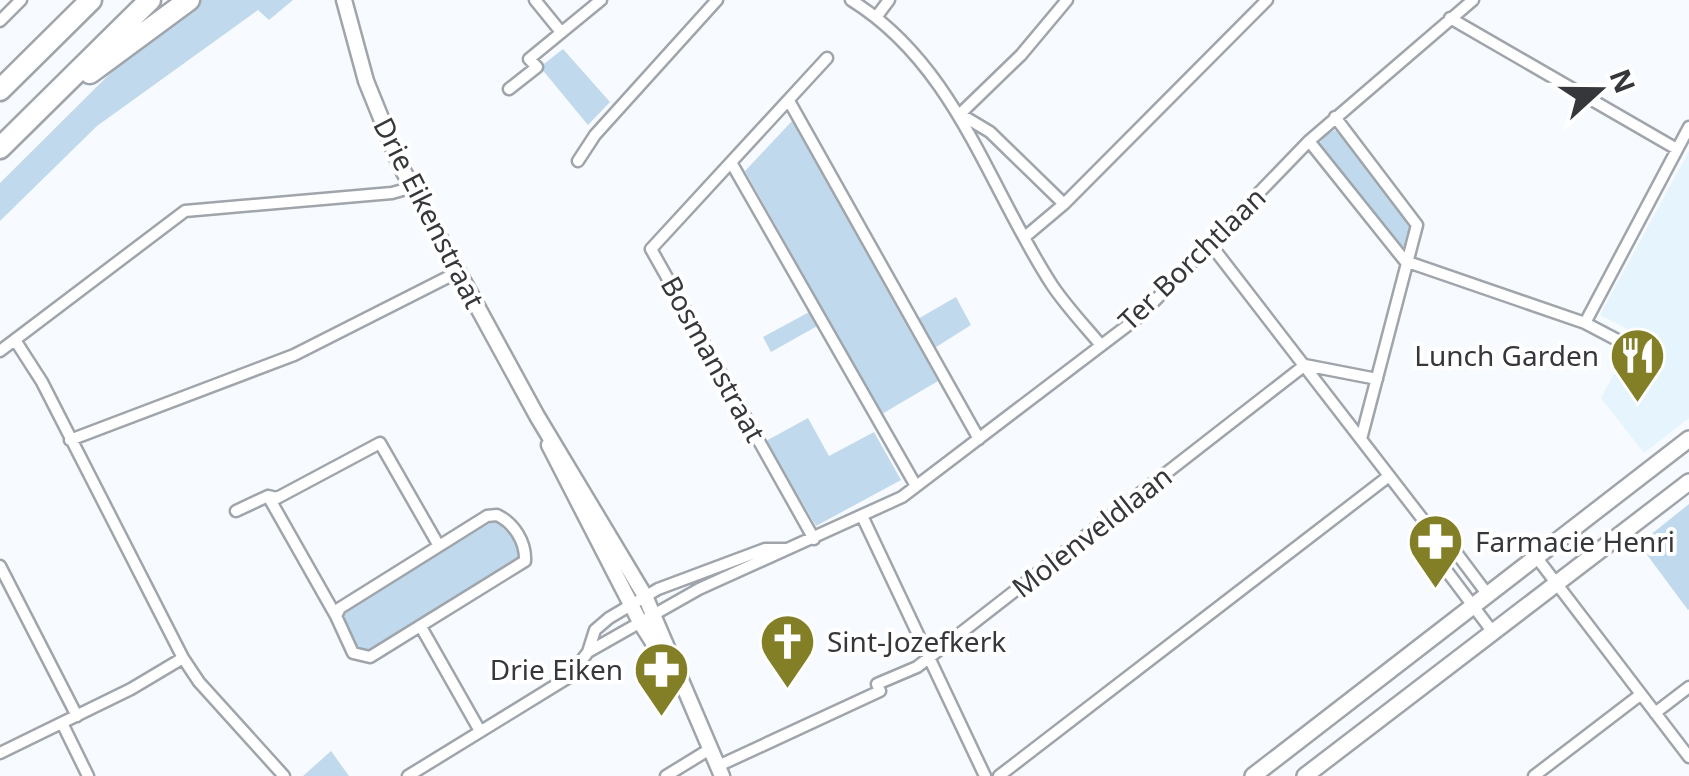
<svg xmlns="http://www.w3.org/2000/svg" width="1689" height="776" font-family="'Noto Sans',sans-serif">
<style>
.built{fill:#e6f4fe}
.green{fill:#c1d9ec}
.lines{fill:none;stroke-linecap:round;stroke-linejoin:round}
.minor-casing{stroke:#9fa5ab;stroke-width:15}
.tertiary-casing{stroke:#9fa5ab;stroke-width:19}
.secondary-casing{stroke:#9fa5ab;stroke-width:20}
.motorway-casing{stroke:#9fa5ab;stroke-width:25}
.minor{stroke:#fff;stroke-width:10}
.tertiary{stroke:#fff;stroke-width:14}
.secondary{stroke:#fff;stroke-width:15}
.motorway{stroke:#fff;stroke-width:20}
.labels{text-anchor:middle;stroke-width:8;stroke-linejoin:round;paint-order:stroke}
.street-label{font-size:28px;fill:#35373a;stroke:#fff}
.poi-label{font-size:28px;fill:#35373a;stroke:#fff;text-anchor:end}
</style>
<rect width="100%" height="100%" fill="#f7fbff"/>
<path class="built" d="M1689,151V418L1644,453L1601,398L1636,333L1600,315Z"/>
<path class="green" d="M184,0H293L269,20L258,10L97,126L0,221V183Z
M563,49L610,102L588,125L540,67Z
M792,121L938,381L882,414L745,171Z
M1334,130L1343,135L1411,224L1405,245L1400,248L1319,146L1322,138Z
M956,297L971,325L933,349L916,320Z
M811,311L819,325L771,352L763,337Z
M808,418L829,456L874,432L901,480L816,526L766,441Z
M1689,504V609L1688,610L1639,544Z
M495,520C510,525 516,542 518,557L512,566L377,649L357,650L340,620L341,612Z
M331,751L349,776H303Z"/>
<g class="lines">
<defs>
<path id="minor" d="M535,0L561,32
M851,0C956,65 988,187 1052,285C1066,306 1084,325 1100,344
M877,16L889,0
M1450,18L1675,148
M0,21L21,0
M509,89L537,67L529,59L601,0
M789,101L979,439
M1335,117L1417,225L1361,439
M1309,141L1405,261L1585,323L1625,344
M578,161L595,135L717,0
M732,164L916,486
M1064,204L990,132L960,114L1021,55L1067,0
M1026,236L1064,204L1267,0
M1211,245L1441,543L1458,555L1488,595
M1585,323L1689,127
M15,340L42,382L183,658L199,682L284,776
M0,351L185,211L392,193L413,187
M70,440L294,355L458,272
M236,511L268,496
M497,515C514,523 526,542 525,561L370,657L353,653L336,616L340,608L487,516Z
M863,518L985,776
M814,539L651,249L827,58
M1441,543L1443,566L1492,631
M1537,558L1689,757
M0,566L77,716
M336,616L268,496L277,498L380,443L439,546
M421,627L480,731
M588,652L699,589L902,497L1140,316L1309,141L1473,0
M1655,713L1689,687
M62,723L88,776
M0,753L131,689L183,658
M718,766L880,691L877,684L917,667L1305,365L1377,379
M408,776L569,677L588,652L595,630L609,618L658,589L765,549H785
M666,776L710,749
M999,776L1389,476
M1534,776L1640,695"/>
<path id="tertiary" d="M344,0L366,81L400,165L537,416L645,596L722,776
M549,445L640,622L669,668"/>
<path id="secondary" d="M1253,776L1689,439
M1305,776L1689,482"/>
<path id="motorway" d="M90,73L189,0
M0,90L91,0
M0,148L150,0"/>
</defs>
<use href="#minor" class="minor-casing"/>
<use href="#tertiary" class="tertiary-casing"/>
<use href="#secondary" class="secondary-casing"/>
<use href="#motorway" class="motorway-casing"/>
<use href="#minor" class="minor"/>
<use href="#tertiary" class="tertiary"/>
<use href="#secondary" class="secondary"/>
<use href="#motorway" class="motorway"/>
</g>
<defs>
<symbol id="restaurant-pin" viewBox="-11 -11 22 30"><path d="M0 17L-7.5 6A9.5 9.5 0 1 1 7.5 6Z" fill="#827f27" stroke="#fff"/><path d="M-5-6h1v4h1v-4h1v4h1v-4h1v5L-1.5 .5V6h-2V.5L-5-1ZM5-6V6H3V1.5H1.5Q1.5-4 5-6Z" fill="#fff"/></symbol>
<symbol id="pharmacy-pin" viewBox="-11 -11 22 30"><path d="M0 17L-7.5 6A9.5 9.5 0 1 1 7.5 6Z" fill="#827f27" stroke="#fff"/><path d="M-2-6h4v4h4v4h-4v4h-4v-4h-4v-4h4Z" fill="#fff"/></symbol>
<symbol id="church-pin" viewBox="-11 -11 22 30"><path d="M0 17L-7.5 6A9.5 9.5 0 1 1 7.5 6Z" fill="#827f27" stroke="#fff"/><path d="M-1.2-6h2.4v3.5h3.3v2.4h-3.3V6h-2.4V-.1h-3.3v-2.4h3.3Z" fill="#fff"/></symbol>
</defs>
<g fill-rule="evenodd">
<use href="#restaurant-pin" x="1606" y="324" width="63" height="86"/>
<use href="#pharmacy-pin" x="1404" y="510" width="63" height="86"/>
<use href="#church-pin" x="756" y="610" width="63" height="86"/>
<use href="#pharmacy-pin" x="630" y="638" width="63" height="86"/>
</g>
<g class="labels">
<g class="street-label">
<text transform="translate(429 213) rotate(63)" y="10">Drie Eikenstraat</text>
<text transform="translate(1192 259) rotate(-44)" y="10">Ter Borchtlaan</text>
<text transform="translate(713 359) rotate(61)" y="10">Bosmanstraat</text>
<text transform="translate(1092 532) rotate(-38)" y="10">Molenveldlaan</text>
</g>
<g class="poi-label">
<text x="1599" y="366">Lunch Garden</text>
<text x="1475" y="552" text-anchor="start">Farmacie Henri</text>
<text x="827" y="652" text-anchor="start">Sint-Jozefkerk</text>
<text x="623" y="680">Drie Eiken</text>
</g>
</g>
<g transform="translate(1599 90) rotate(69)" stroke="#ffffff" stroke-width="8" paint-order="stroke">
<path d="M0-8L18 38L0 25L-18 38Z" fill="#35373a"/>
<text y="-15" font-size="28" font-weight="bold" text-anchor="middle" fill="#35373a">N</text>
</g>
</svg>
